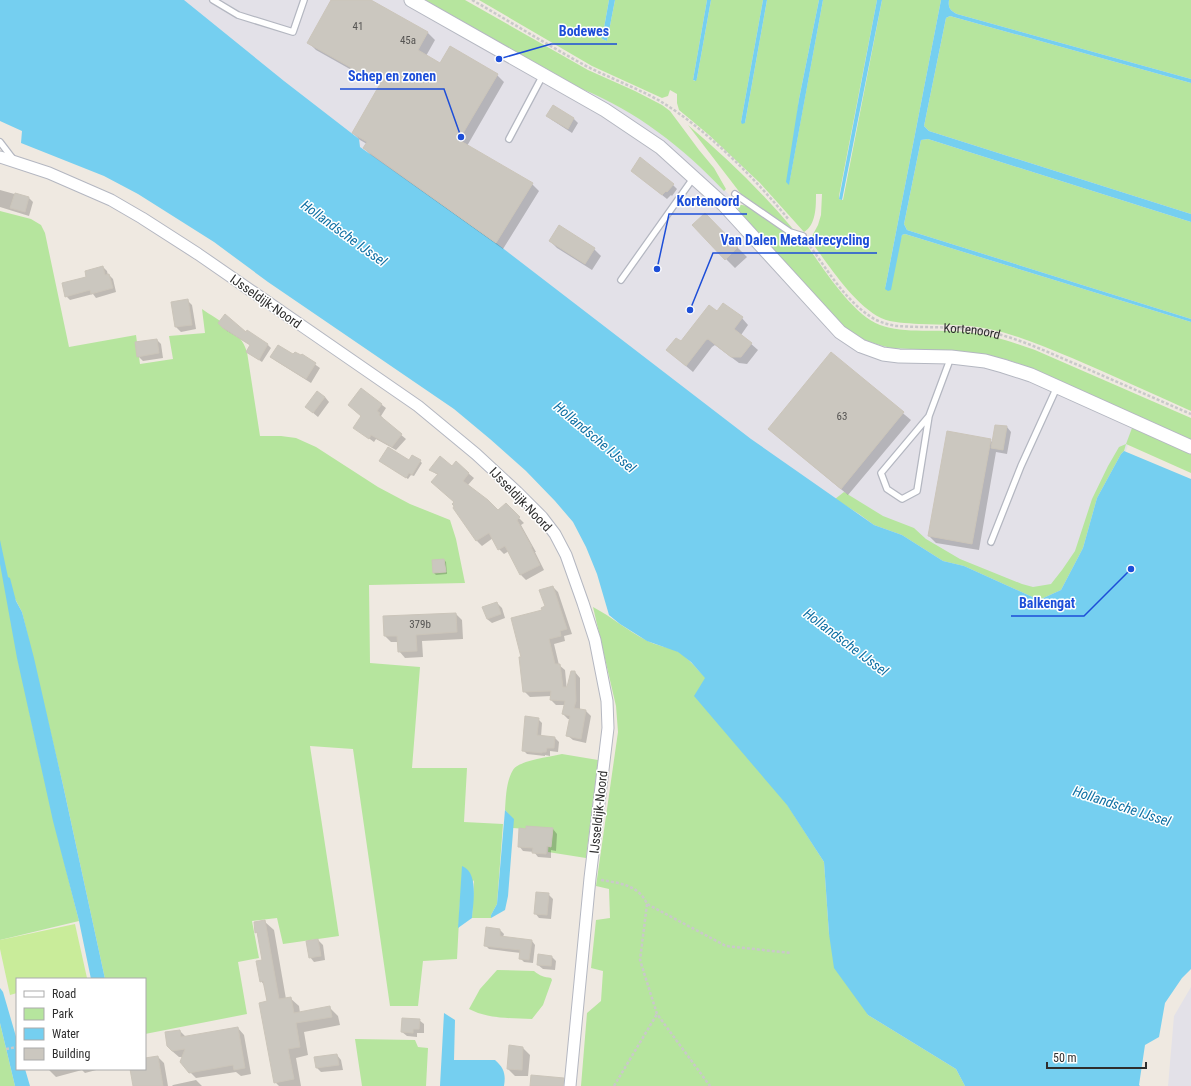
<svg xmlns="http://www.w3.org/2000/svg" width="1191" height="1086" font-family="'Roboto Condensed',sans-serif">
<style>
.industrial{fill:#e3e1e8}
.green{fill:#b6e59e}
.pitch{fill:#c9ec9a}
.water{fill:#75cff0}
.shadow{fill:#0003}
.building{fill:#cbc7bf;stroke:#cbc5ba}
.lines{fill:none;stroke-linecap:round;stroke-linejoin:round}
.service-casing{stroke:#b4b7c1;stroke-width:8}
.minor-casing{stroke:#b4b7c1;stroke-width:13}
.tertiary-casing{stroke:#b4b7c1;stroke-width:15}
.path{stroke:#c9c9c9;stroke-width:2.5;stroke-dasharray:3 2;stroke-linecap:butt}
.service{stroke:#fff;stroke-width:5.5}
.minor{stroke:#fff;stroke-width:11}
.tertiary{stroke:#fff;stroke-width:13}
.labels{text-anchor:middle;stroke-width:3;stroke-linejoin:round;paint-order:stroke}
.number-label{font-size:11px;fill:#555452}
.street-label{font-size:13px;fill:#2e2e2e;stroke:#fff}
.water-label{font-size:14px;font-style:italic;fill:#0d6fa3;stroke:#fff}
.leader{fill:none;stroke:#1d4ed8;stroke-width:1.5}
.callout-dot{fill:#1d4ed8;stroke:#fff;stroke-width:1.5}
.callout-label{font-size:14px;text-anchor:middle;font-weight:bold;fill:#1d4ed8;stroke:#fff;stroke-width:3;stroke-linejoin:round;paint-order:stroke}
</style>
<rect width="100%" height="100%" fill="#efe9e1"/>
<path class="industrial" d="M175,0H429L662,131L721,186L856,331L1010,353L1138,411L1107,514L1069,625L896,550L397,182Z
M1191,987V1086H1168L1174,1016Z"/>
<path class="green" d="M425,0H465L588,70L635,91L662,105L670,111L699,150L714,168L726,189L724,191C684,148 636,111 582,89Z
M479,0H609L602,39L607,41L615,0H707L693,80L695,81L697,78L711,0H763L741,122L745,123L767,0H819L799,99L789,184L823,0H877L839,196V199L843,200L882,0H941L885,289L902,235L905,234L1191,322V411C1151,393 1112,375 1072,358C1044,347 1018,335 989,329C966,324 942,325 919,324C906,323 892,323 881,318C853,304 828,264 810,240L818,225L821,215L822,194H816C816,207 816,225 804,232L760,183L709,135L679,110L677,103V94L670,90L668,96L662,98L592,66Z
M949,0H1191V79L957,14C950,10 948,8 949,0Z
M950,16L1191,83V214L929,131L924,126L946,18Z
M688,125C726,157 761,191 793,229L788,227L741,194Z
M928,139L1191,222V319L907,230L904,224L921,140Z
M740,205C752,203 777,229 789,235C793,238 798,240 804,241C821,265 852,315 880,325C904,334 940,329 965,332C989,334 1012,342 1035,350L1191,418V440L1034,369L1005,359L970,352L891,348C878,345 865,341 854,334C838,323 825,308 812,294C787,267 764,238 739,211L738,208Z
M0,211L31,219L41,225L45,233L69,347L136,335L140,364L173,359L169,336L205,333L202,309C219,321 241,331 247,352L260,436H281L296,438L316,447L378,487L410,504L450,520L456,539L465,583L369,585L370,663L420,667L412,768H467L464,822L503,824L497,904L491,915V918H472L474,880L460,901L457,959L423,961L418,1006H390L353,749L310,746L339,936L283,944L277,918L252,921L259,958L238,962L247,1014L145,1034V979H105L63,785L22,612L4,578C23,693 50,807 79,921L0,940Z
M1132,428L1191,454V473L1126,444L1124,451L1121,454L1097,498L1083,548L1061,590L1039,600L964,566L943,561L902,535L874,525L859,514L835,499L844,492L883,516L914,528L926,539L960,559L1022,584L1033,587L1051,584L1062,570L1075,551L1092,499L1108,466L1119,447L1126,444Z
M593,607C612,617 628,631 646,640C656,646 669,647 679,652C689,659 697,669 706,678L824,862L829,934L868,1015L956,1069L965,1086H581L587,1013L601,1001L603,971L591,968L596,920L610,918L609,889L596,886L618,732L616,706Z
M562,754L598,760L586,858L548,852L550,831L513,828V819L505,810C506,797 506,782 513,770C519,760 551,757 562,754Z
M497,970L534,971C540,976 544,977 551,978L552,980L543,1005L532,1019C511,1018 488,1019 469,1009L480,989Z
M0,1023L15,1086H0Z
M355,1039L415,1040L418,1047L428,1048L426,1086H362Z"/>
<path class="pitch" d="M75,924L87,978L81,979H17V993L10,995L0,949V940Z"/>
<path class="water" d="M0,0H184L284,81L359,139L360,147L496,243L751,439L874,525L902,535L943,561L964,566L1039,600L1061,590L1083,548L1097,498L1121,454L1124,451L1191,479V969L1182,978L1165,1003L1159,1037L1145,1045L1139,1085L1140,1086H965L956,1069L868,1015L834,968L829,934L824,862L787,805L694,696L705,678L691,662L678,652L647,641L620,624L609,615L597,574L586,547L573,522L555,501L526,471L490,439L454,409L268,282L214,242L138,194L104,176L21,143L22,131L0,121Z
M609,0H615L607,41L602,39Z
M707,0H711L697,78L696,81L693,80Z
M763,0H767L745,123L742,124L741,122Z
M819,0H823L789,185L786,182L799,99Z
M877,0H882L842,200L839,199Z
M941,0H949C948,8 950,10 957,14L1191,79V83L950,16L946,18L924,126L929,131L1191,214V222L928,139L921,140L904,224L907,230L1191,319V322L905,234L902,235L891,290L888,291L885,289Z
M0,540L8,577L10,578L16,601L22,612L34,658L63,785L105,979H91L79,921L53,821L17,658L0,564Z
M505,810L514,819L508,896L505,910L491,918V915L497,904Z
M462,866C479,872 473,904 472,918L458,928Z
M0,988L3,992L17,1040V1069H25L30,1086H15L0,1023Z
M444,1013L455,1020L454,1060H495C504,1068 506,1074 504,1086H440Z"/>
<path class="shadow" d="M333,0H369L428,33L435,40L426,56L440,64L497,75L504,82L467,146L532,184L539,191L503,249L371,155L364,148L367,144L360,140L353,133L380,86L316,50L309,43Z
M547,116L574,119L578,123L572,133L552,120Z
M632,171L673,185L677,189L672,196L671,195L667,199Z
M0,190L29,198L33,202L29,216L0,207Z
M714,224L747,257L735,268L726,259Z
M550,241L594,249L601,256L592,270L557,248Z
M103,267L107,271L108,275H109L113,279L116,292L96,298L93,294L70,300L66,296L88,277Z
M187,300L192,305L196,329L181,332L176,327L172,303Z
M717,313L742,318L748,325L741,335L758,350L747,364L739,363L715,345L712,347L693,372L667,350L681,343Z
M219,323L246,333L247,332L268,345L271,348L262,362L247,352L251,345L227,331Z
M157,340L161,344L163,358L143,361L138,356Z
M831,353L911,420L848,495L776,435Z
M302,355L320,368L311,383L276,361L271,357Z
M361,389L386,408L381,416L383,418L382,419L406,439L396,450L376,439L374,442L355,428L362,416Z
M325,397L329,402L318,417L306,407Z
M1007,427L1011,432L1007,454L996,452L979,550L936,543L929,536L990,440L993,443Z
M380,461H420L422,463L414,476L411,475L408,479Z
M456,463L474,478L468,485L498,512L506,505L524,523L521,525L536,552H535L544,570L526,580L521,575L509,551L504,554L499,549L493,538L482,546L477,541L454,508L455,502L438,475L430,470L452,467Z
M444,560L446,562L447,574L436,575L434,573L433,561Z
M553,587L558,592L572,634L564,636L565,641L554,644L559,665L565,670L567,691L575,672L580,678V710L586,711L591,716L586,743L573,740L567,735L571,719H568L563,714L565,705H556L551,700V696L530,697L524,691L522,658L546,607Z
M497,603L502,608L505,618L492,623L487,619Z
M456,614L462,620L463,639L422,641L423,657L405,658L399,651V642H391L385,636L384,617Z
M538,719L542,723L541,737L555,738L559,742L558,752L550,751V756L545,755V756L527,754L523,750Z
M553,829L557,834L556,851L551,850V858L538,857L534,852L523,851L519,846Z
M548,894L553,899L551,919L539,918L535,913Z
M265,922L274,930L286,999L290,998L299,1006L300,1013L329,1007L338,1016L340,1025L304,1032L308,1055L296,1058L301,1086H279L275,1082L268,1002L264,985L261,981L263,961L258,934L256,932Z
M500,930L504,934L503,937L532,941L535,945L533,963L524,962L520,958L521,953L489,949L485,945Z
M318,940L323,945L325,960L314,962L310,957Z
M552,957L556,961L555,970L543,969L538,965Z
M419,1020L424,1024V1033H417V1037L407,1036L402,1032Z
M238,1028L244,1035L251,1074L241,1076L236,1072L196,1078L190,1072L183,1057H179L172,1051L180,1031L186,1037Z
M523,1048L530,1055L528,1076H515L508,1069Z
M337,1055L341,1060L343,1070L321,1072L317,1068L315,1058Z
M158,1057L164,1063L168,1086H135L131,1069H145V1059Z
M48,1069H100L85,1073L82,1070L56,1077Z
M196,1080L202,1086H172L173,1085Z"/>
<path class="building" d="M331,0H371L428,32L418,50L440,63L450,46L498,74L459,140L533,183L496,243L363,148L367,142L352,133L380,84L307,43Z
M553,105L574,118L568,129L546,116Z
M640,157L674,184L667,192L666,191L662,195L631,171Z
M15,193L29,197L25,212L10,208Z
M705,213L738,247L725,260L692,225Z
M559,225L595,248L585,264L549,241Z
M103,266L105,275L109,274L113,288L91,294L90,290L65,297L62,283L86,277L85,271Z
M188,299L192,325L175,327L171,302Z
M723,303L743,317L734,329L752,343L741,357H731L708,339L706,340L686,366L666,350L676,338L681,341L709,305L717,311Z
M225,314L246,332L247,330L268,344L259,360L246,352L250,345L223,328L218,323Z
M157,339L159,353L137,357L135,342Z
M278,345L293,354L295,352L301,355L302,354L316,363L306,379L270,357Z
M831,352L904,412L841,489L768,429Z
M361,388L382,404L377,411L380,413L379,415L402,434L392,447L371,435L369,439L353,428L361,416L348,405Z
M317,391L325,397L313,413L305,407Z
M995,425L1007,426L1003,450L991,448Z
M947,431L991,439L972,544L928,536Z
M388,447L409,460L412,455L421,460L412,475L409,473L406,478L379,461Z
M440,456L452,466L456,461L469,473L463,481L488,500L498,510L506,503L520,517L517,520L532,547H531L540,565L520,575L505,546L498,550L489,533L476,541L453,508L454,506L452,504L454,502L431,482L438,474L429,470Z
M444,559L446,572L433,573L432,560Z
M553,586L567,629L560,631L561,636L549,639L555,664H560L563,687H567L571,671H575L576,701L574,708L586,710L581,739L566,736L570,716L562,714L565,701L550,700L551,691L523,692L519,657H521L511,618L542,610L541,608L545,606L539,590Z
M497,602L501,614L487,619L482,607Z
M456,613L457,632L416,635L417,651L398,652L397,636H384L383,616Z
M525,716L539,718L537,735L555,737L554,748H547L546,752H542V753L522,751Z
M526,826L553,828L551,847L547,846L546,854L532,853L533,848L518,847L519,828L526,829Z
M536,892L549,893L547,915L534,914Z
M265,920L279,999L291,997L294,1013L330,1006L332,1017L296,1023L300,1047L288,1049L294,1079L274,1083L259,1003L267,1001L263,981L260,982L256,961L262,960L257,932L255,933L254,922Z
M486,927L500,929V936L532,940L529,960L519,959L520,950L484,946Z
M318,939L321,956L309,958L306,941Z
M538,954L552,956L551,966L537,965Z
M402,1018L420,1019L419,1029H413V1033L401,1032Z
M238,1027L245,1068L234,1070L233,1065L189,1073L180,1062L185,1049L172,1051L167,1046L165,1032L180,1030L181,1037Z
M509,1045L523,1047L522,1070L507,1069Z
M337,1054L339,1065L316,1068L314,1057Z
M158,1056L163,1086H133L130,1069H145V1058Z
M531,1075L564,1078L563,1086H530Z"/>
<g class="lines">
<defs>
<path id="service" d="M213,0L238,15L293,32L304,0
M509,139L543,75
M0,142L13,159
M735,194L790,232L803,236
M621,280L694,177
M929,416L881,473L887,489L902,499L917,491L929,416L951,357
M991,542L1021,466L1057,387"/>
<path id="minor" d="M0,157L49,173L111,200L142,218L198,254L418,406L476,454L517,492L542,517L555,534L566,555L583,603L595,640L607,701L608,728L590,878L570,1086"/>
<path id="tertiary" d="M411,0L605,110L660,147L724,205L840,332L861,346L883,354L899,356L951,357L985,361L1003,366L1031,375L1191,447"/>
</defs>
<use href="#service" class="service-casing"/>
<use href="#minor" class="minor-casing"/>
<use href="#tertiary" class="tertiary-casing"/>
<g class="path">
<path d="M472,0C511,22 549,46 588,67C612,79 637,88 660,101C705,128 756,179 789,220"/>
<path id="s1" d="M807,242C827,269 846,303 876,320C883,323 890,325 897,326C926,328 956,326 985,331C1015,337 1043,350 1071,362C1111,379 1151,397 1191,414"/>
<path d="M601,880C619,883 639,885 647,904L726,946L791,953"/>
<path d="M647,904L640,960L657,1014L710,1086"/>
<path d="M6,1049L17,1047"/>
<path d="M614,1086L657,1014"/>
</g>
<use href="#service" class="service"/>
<use href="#minor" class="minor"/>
<use href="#tertiary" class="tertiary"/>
</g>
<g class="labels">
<g class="number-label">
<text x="358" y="30">41</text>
<text x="408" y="44">45a</text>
<text x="842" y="420">63</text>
<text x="420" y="628">379b</text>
</g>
<g class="street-label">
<text transform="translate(266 301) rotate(35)" y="5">IJsseldijk-Noord</text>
<text dy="5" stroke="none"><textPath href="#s1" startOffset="202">Kortenoord</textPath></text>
<text transform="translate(521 499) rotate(46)" y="5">IJsseldijk-Noord</text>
<text transform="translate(598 812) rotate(-84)" y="5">IJsseldijk-Noord</text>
</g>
<g class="water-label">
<text transform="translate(344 233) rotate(36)" y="5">Hollandsche IJssel</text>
<text transform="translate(595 437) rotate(40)" y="5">Hollandsche IJssel</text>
<text transform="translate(846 642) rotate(37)" y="5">Hollandsche IJssel</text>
<text transform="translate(1122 806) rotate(18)" y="5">Hollandsche IJssel</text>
</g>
</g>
<path class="leader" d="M499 59L551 44H617M461 137L444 89H340M657 269L669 214H747M690 310L713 253H877M1131 569L1084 616H1011"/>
<g class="callout-dot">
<circle cx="499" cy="59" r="4"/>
<circle cx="461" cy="137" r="4"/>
<circle cx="657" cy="269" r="4"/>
<circle cx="690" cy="310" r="4"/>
<circle cx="1131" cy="569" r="4"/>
</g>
<g class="callout-label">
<text x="584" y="36">Bodewes</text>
<text x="392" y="81">Schep en zonen</text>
<text x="708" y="206">Kortenoord</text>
<text x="795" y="245">Van Dalen Metaalrecycling</text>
<text x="1047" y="608">Balkengat</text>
</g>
<rect x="16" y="978" width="130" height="92" fill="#ffffff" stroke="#ababab"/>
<rect x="24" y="991" width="20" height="6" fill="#ffffff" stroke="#ababab"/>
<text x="52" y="998" font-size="12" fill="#2e2e2e">Road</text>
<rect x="24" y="1008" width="20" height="12" fill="#b6e59e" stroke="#ababab"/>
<text x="52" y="1018" font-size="12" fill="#2e2e2e">Park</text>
<rect x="24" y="1028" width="20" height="12" fill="#75cff0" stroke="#ababab"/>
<text x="52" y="1038" font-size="12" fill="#2e2e2e">Water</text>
<rect x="24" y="1048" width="20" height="12" fill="#cbc7bf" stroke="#ababab"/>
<text x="52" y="1058" font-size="12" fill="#2e2e2e">Building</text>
<path d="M1047 1062v6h99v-6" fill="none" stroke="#2e2e2e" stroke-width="2"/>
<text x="1053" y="1062" font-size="12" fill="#2e2e2e" stroke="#ffffff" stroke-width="3" paint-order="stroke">50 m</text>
</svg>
